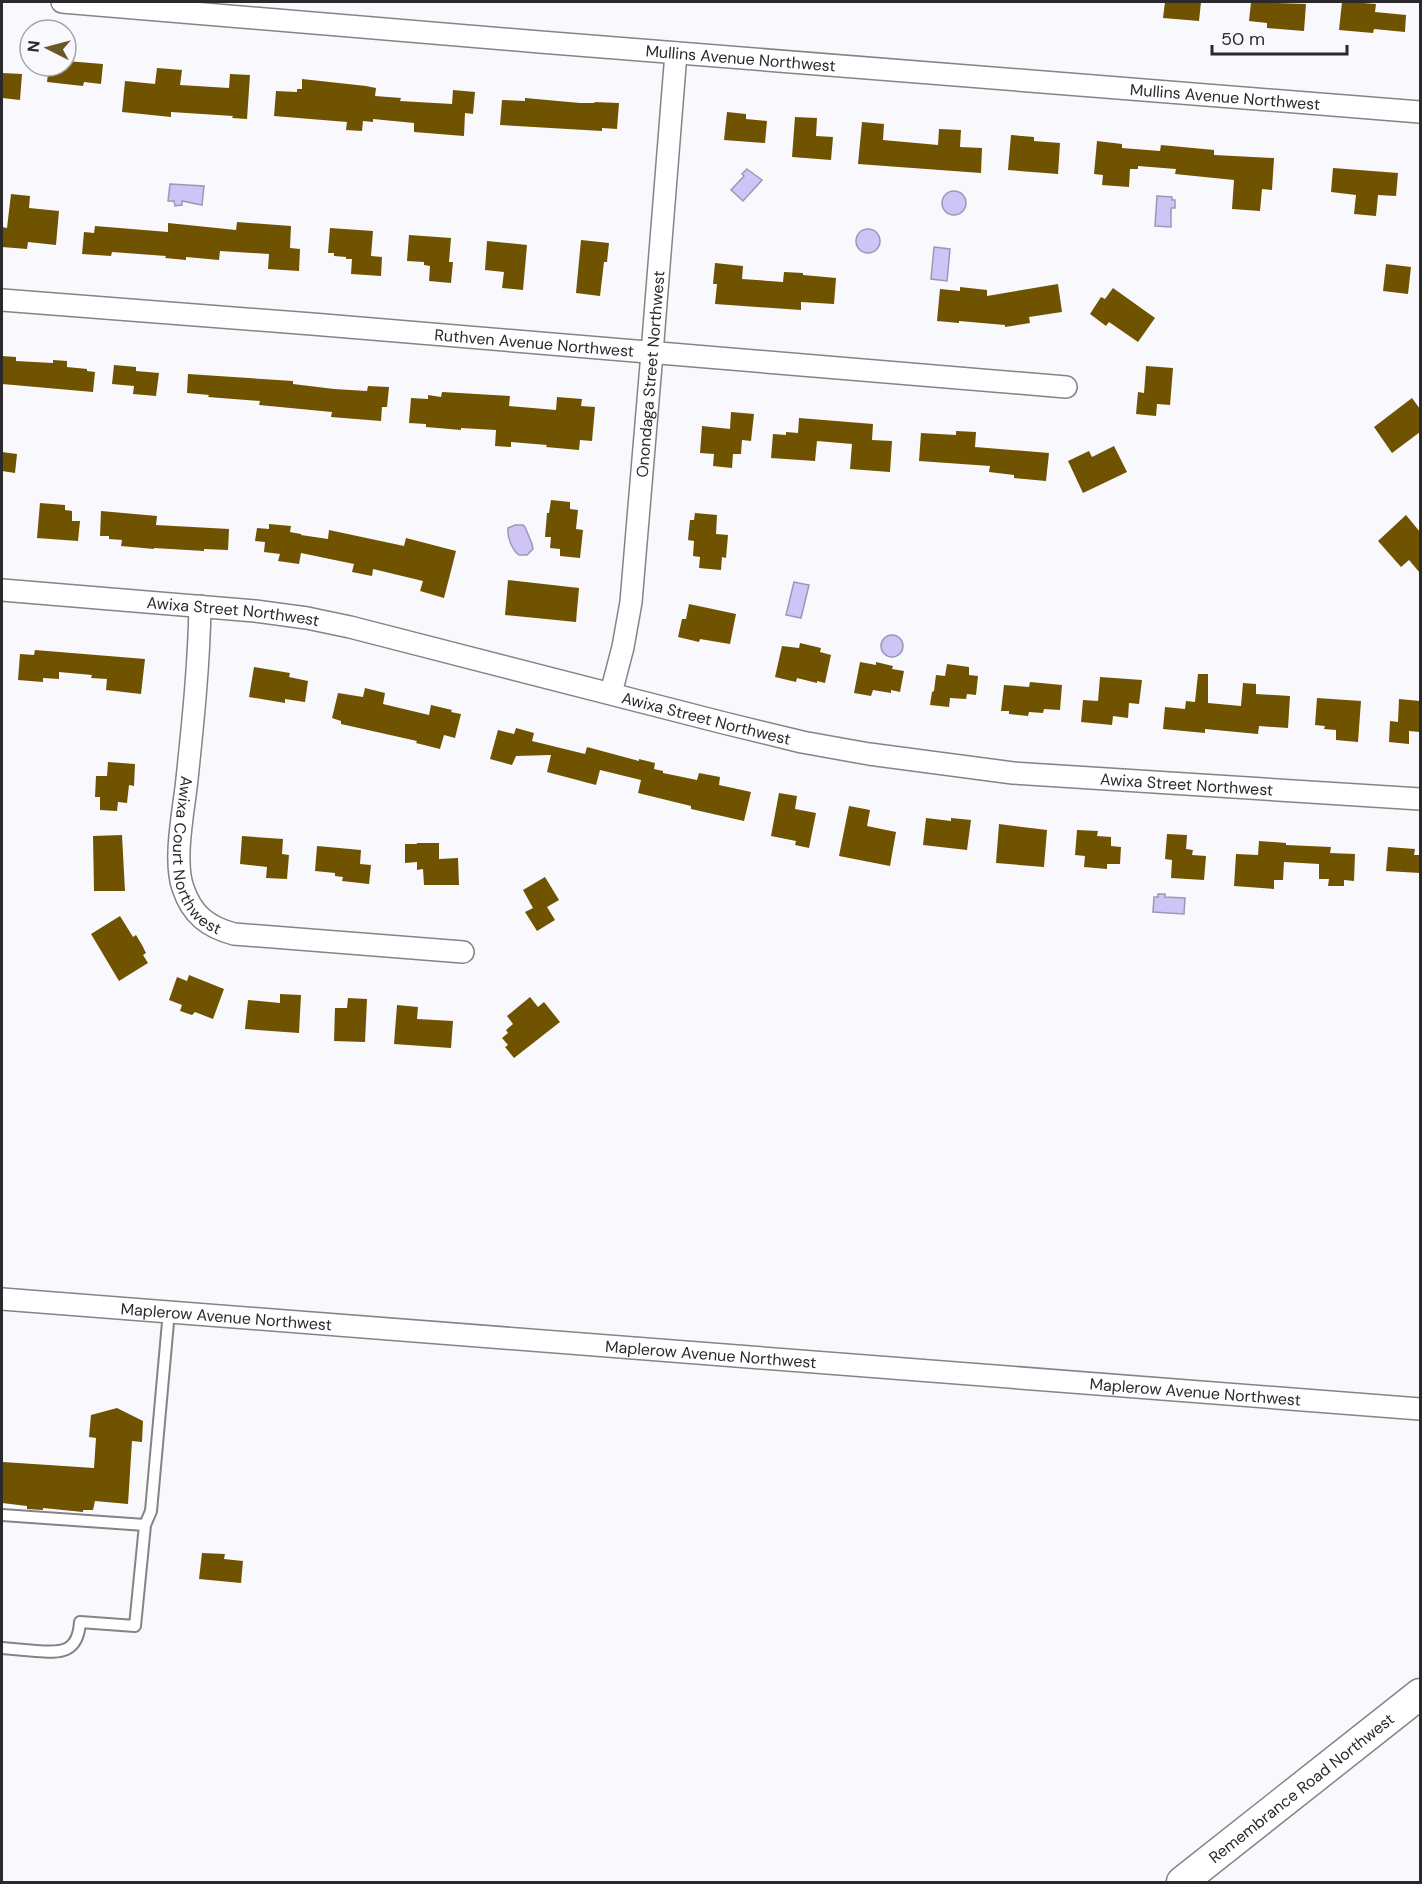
<svg xmlns="http://www.w3.org/2000/svg" width="1422" height="1884" font-family="'DM Sans',sans-serif">
<style>
.water{fill:#cfc4f6;stroke:#9e96b9;stroke-width:1.5}
.building{fill:#6f5300}
.lines{fill:none;stroke-linecap:round;stroke-linejoin:round}
.lane-casing{stroke:#848387;stroke-width:14}
.street-casing{stroke:#848387;stroke-width:24}
.secondary-casing{stroke:#848387;stroke-width:33}
.lane{stroke:#fff;stroke-width:10}
.street{stroke:#fff;stroke-width:21}
.secondary{stroke:#fff;stroke-width:30}
.labels{text-anchor:middle;stroke-width:6;stroke-linejoin:round;paint-order:stroke}
.street-label{font-size:16px;fill:#2a292b;stroke:#f9f8fd}
</style>
<rect width="100%" height="100%" fill="#f9f8fd"/>
<path class="water" d="M747,169L762,180L743,201L731,190L744,176L742,174Z
M170,184L204,186L202,205L182,201V205L175,206L174,201H168Z
M942 203a12 12 0 1 1 24 0a12 12 0 1 1-24 0Z
M1157,196L1172,197V200H1175V208H1171V227L1155,226Z
M856 241a12 12 0 1 1 24 0a12 12 0 1 1-24 0Z
M934,247L950,249L947,281L931,279Z
M515,525H523L525,527L532,544L533,549L527,555H519C512,550 507,537 508,528Z
M794,582L809,585L801,618L786,615Z
M881 646a11 11 0 1 1 22 0a11 11 0 1 1-22 0Z
M1158,894H1165V897L1185,898L1184,914L1153,912L1154,897H1158Z"/>
<path class="building" d="M1165,2H1201L1199,21L1163,18Z
M1251,2L1306,4L1304,31L1267,28V23L1249,21Z
M1342,2H1363V3L1376,4L1375,12L1406,15L1405,32L1374,29L1373,33L1339,30Z
M66,61L103,64L101,84L84,82L83,86L47,82L49,66H66Z
M157,68L182,70L180,85L229,88L230,74L250,75L247,119L232,118L233,116L171,112V117L122,112L125,81L155,84Z
M2,73L22,74L20,100L2,98Z
M302,79L366,86L376,88L375,96L401,98L400,101L452,104L453,90L475,92L473,114L465,113L464,136L414,132V123L373,119V122L363,121L362,131L346,130L347,122L274,116L276,91L297,92V89H302Z
M525,98L580,103H595L594,102L619,103L617,129L602,128V131L500,125L502,100L525,101Z
M727,112L746,114V119L767,121L765,143L724,140Z
M795,117L817,118L816,136L833,137L831,160L792,157Z
M862,122L884,124L883,140L938,145L939,129L961,130L960,147L982,148L981,173L858,164Z
M1011,135L1034,137V141L1060,143L1058,174L1008,170Z
M1097,141L1122,144V148L1160,151L1161,145L1214,150V155L1274,158L1272,190L1262,189L1260,211L1232,209L1234,180L1175,174L1176,169L1138,166V169H1130L1129,187L1102,185L1103,175L1094,174Z
M1333,168L1398,173L1396,196L1378,195L1376,216L1354,214L1356,195L1331,192Z
M11,194L30,196L29,208L59,211L56,245L28,242L27,249L2,247V227L7,228Z
M237,222L291,226L290,248L300,249L299,271L268,269L269,254L220,251L219,260L186,257V260L165,258L166,256L112,252L111,256L82,254L84,232L94,233L95,226L168,232V223L236,230Z
M330,228L373,231L371,256L382,257L381,276L351,274L352,259H346V257L334,256V253H328Z
M409,235L451,238L449,262H453L451,283L429,281L430,266L424,265V262L407,261Z
M581,240L609,243L607,262H604L600,296L576,293Z
M487,241L527,245L523,290L502,288L504,272L485,270Z
M715,263L743,266L742,279L783,282L784,272L803,273V275L836,278L834,304L801,302V310L715,304L717,284H713Z
M1386,264L1411,267L1408,294L1383,291Z
M1058,284L1062,312L1029,317L1030,323L1005,327V325L959,321V323L937,321L940,289L960,291V287L987,290V296Z
M1113,288L1155,318L1138,342L1109,322L1106,326L1090,314L1101,297L1105,299Z
M2,356L16,357V361L53,363V360L67,361V367L87,369V371L95,372L93,392L2,384Z
M114,365L136,367V371L159,373L156,396L133,394L134,386L112,384Z
M1146,366L1173,368L1170,405L1157,404L1156,416L1136,414L1138,392L1144,393Z
M188,374L293,381V384L334,389L367,391L368,386L389,387L387,407H382L381,421L331,417L332,412L259,405L260,401L208,397L209,395L187,393Z
M442,392L510,396L509,406L556,410L557,397L582,399L581,406L595,407L592,441L580,440L579,450L546,447L547,445L511,442V447L495,446L496,430L461,428V430L426,427V424L409,423L411,398L428,399V395L441,397Z
M1412,398L1420,409V432L1392,453L1374,427Z
M731,412L754,414L751,441L742,440L741,454H733L732,468L713,466L714,454L700,453L702,426L730,429Z
M799,418L873,424L872,440L892,441L890,472L850,469L852,444L817,441L815,461L771,458L773,434L786,435V432L798,433Z
M956,431L976,432L975,447L1049,453L1046,481L1014,478V475L989,472L990,466L919,461L921,433L956,435Z
M1114,446L1127,472L1083,493L1068,461L1089,451L1092,457Z
M2,452L17,454L15,473L2,471Z
M551,500L570,502V509L578,510L576,529L583,530L580,558L560,556V549L550,548L551,537H545L547,513H549Z
M40,503L65,505V510L72,511V521H80L78,541L37,538Z
M101,511L157,516L156,525L229,529L228,550L204,549V551L154,548V549L121,546L122,540L109,539V536H100Z
M695,513L717,515L716,534L728,535L726,558L722,557L721,570L699,568L700,557L693,556L694,541L688,540L690,520H694Z
M1406,515L1420,532V573L1409,560L1401,567L1378,541Z
M269,524L291,526L290,532L301,534V535L328,539L329,530L404,546L406,538L456,551L444,598L420,591L423,581L373,569L372,576L352,572L354,564L301,553L299,564L278,561L280,554L264,552L265,542L255,541L257,528L269,529Z
M508,580L579,588L576,622L505,615Z
M689,604L736,614L730,644L700,639L699,642L678,637L682,619H686Z
M800,643L821,648L820,652L831,655L825,683L817,681V683L797,678L796,682L775,677L782,646L799,648Z
M35,650L145,659L141,694L106,690L107,679L91,678L92,675L59,672V679L43,678V682L18,680L20,654L34,655Z
M860,662L876,665V662L893,666L892,669L904,671L900,692L891,690V693L873,690L871,696L854,693Z
M947,664L969,667V675L978,676L976,695L967,694L966,699L950,698L949,707L930,705L932,692L934,691L936,675L945,676Z
M254,667L290,673L289,677L308,681L305,702L285,699V703L249,697Z
M1198,674H1208V703L1241,706L1243,683L1256,684V694L1290,696L1288,728L1259,726L1258,734L1205,729V733L1163,729L1165,707L1185,709L1186,701L1195,702Z
M1100,677L1142,680L1139,704L1129,703L1128,718L1113,716L1112,725L1081,722L1083,700L1098,701Z
M1030,682L1062,685L1060,710L1044,709L1043,713L1029,712L1028,716L1009,714V711H1001L1004,685L1029,687Z
M365,688L385,693L383,704L429,715L431,705L452,710L451,712L461,714L455,738L444,735L440,749L416,743L417,741L341,724V721L332,718L338,693L363,697Z
M1317,698L1361,701L1358,742L1336,740V730L1324,729L1325,726L1315,725Z
M1399,699L1420,701V732L1409,731V744L1389,742L1390,721L1398,722Z
M516,728L534,733L532,741L585,754L587,747L639,761V759L655,763L654,769L663,771V773L697,780L699,773L720,777L719,785L751,792L744,821L691,809V806L638,793L641,780L600,770L596,785L547,772L551,755L516,756L512,765L490,759L498,730L514,734Z
M108,762L135,764L134,786L129,785L127,803L118,802L117,811L100,810V797H95L96,776H107Z
M779,793L797,796L795,809L816,813L809,848L795,845L796,841L771,836Z
M849,806L870,810L867,826L896,832L890,866L839,856Z
M926,818L951,821V818L971,820L967,850L923,845Z
M999,824L1047,830L1044,867L996,863Z
M1077,830L1098,831L1097,836L1111,837V846L1121,847L1120,864H1107V869L1084,867L1085,856L1075,855Z
M1167,834L1187,835L1186,849L1193,850L1192,855L1206,856L1204,880L1171,878L1172,860L1165,859Z
M122,835L125,891H94L93,836Z
M242,836L283,839L282,854L289,855L287,879L266,878L267,867L240,864Z
M1259,841L1286,843V845L1331,847L1330,853L1355,854L1354,881L1344,880V886H1328L1329,879H1319V864L1284,862L1283,880H1274V889L1234,886L1236,854L1258,855Z
M417,843H439V859L458,858L459,885H424L423,869L417,870V862L405,863V844H417Z
M317,846L361,850L360,864L371,865L369,884L342,881L343,877L335,876V873L315,871Z
M1388,847L1415,849L1414,855H1420V873L1386,871Z
M545,877L559,900L547,907L555,920L537,931L525,912L533,908L523,890Z
M120,916L133,937L136,935L142,945L146,953L143,955L148,963L119,981L91,934Z
M189,975L224,989L213,1019L195,1012L192,1015L180,1011L182,1005L169,1000L177,977L187,981Z
M280,994L301,995L299,1033L245,1029L248,1000L280,1003Z
M530,997L538,1007L544,1002L560,1022L514,1058L505,1047L508,1045L502,1038L508,1033L506,1030L513,1024L507,1016Z
M348,998L367,999L365,1042L334,1041L335,1008H347Z
M397,1005L418,1007L417,1019L453,1021L451,1048L394,1044Z
M117,1408L143,1421L142,1442L132,1441L128,1504L95,1501L93,1510H83V1512L43,1508V1510L27,1509V1506L2,1503L3,1462L94,1468L96,1438L89,1437L91,1415Z
M202,1553L225,1554L224,1559L243,1561L241,1583L199,1579Z"/>
<g class="lines">
<defs>
<path id="lane" d="M2,1515L145,1525L151,1511L169,1311
M2,1648C13,1649 24,1650 36,1651C61,1653 78,1653 80,1622L135,1626L145,1525"/>
<g id="street">
<path id="s1" d="M62,2L540,42L1420,112"/>
<path id="s2" d="M2,300L312,324L1066,387"/>
<path id="s3" d="M2,590L255,611L307,618L350,627L724,723L802,742L869,754L1013,773L1420,799"/>
<path id="s4" d="M200,606C199,664 193,722 187,779C184,809 173,860 183,888C192,915 208,927 234,934L463,952"/>
<path id="s5" d="M611,693L623,647L631,602L652,353L676,53"/>
<path id="s6" d="M2,1299L1420,1409"/>
</g>
<g id="secondary">
<path id="s7" d="M1182,1882L1420,1694"/>
</g>
</defs>
<use href="#lane" class="lane-casing"/>
<use href="#street" class="street-casing"/>
<use href="#secondary" class="secondary-casing"/>
<use href="#lane" class="lane"/>
<use href="#street" class="street"/>
<use href="#secondary" class="secondary"/>
</g>
<g class="labels">
<g class="street-label">
<text dy="6" stroke="none"><textPath href="#s1" startOffset="681">Mullins Avenue Northwest</textPath></text>
<text dy="6" stroke="none"><textPath href="#s1" startOffset="1167">Mullins Avenue Northwest</textPath></text>
<text dy="6" stroke="none"><textPath href="#s2" startOffset="534">Ruthven Avenue Northwest</textPath></text>
<text dy="6" stroke="none"><textPath href="#s5" startOffset="322">Onondaga Street Northwest</textPath></text>
<text dy="6" stroke="none"><textPath href="#s3" startOffset="232">Awixa Street Northwest</textPath></text>
<text dy="6" stroke="none"><textPath href="#s3" startOffset="718">Awixa Street Northwest</textPath></text>
<text dy="6" stroke="none"><textPath href="#s3" startOffset="1204">Awixa Street Northwest</textPath></text>
<text dy="6" stroke="none"><textPath href="#s4" startOffset="256">Awixa Court Northwest</textPath></text>
<text dy="6" stroke="none"><textPath href="#s6" startOffset="225">Maplerow Avenue Northwest</textPath></text>
<text dy="6" stroke="none"><textPath href="#s6" startOffset="711">Maplerow Avenue Northwest</textPath></text>
<text dy="6" stroke="none"><textPath href="#s6" startOffset="1197">Maplerow Avenue Northwest</textPath></text>
<text dy="6" stroke="none"><textPath href="#s7" startOffset="152">Remembrance Road Northwest</textPath></text>
</g>
</g>
<rect width="1422" height="1884" fill="none" stroke="#2a292b" stroke-width="6"/>
<g transform="translate(48 48) rotate(276)"><circle r="28" fill="#f9f8fd" stroke="#a6a5a9" stroke-width="1.5"/>
<path d="M0-4.5L10 22L0 15L-10 22Z" fill="#6b5625"/>
<text y="-9" font-size="16" font-weight="bold" text-anchor="middle" fill="#2a292b">N</text>
</g>
<path d="M1212 45v9h135v-9" fill="none" stroke="#2a292b" stroke-width="3"/>
<text x="1221" y="45" font-size="18" fill="#2a292b" stroke="#f9f8fd" stroke-width="4.5" paint-order="stroke">50 m</text>
</svg>
